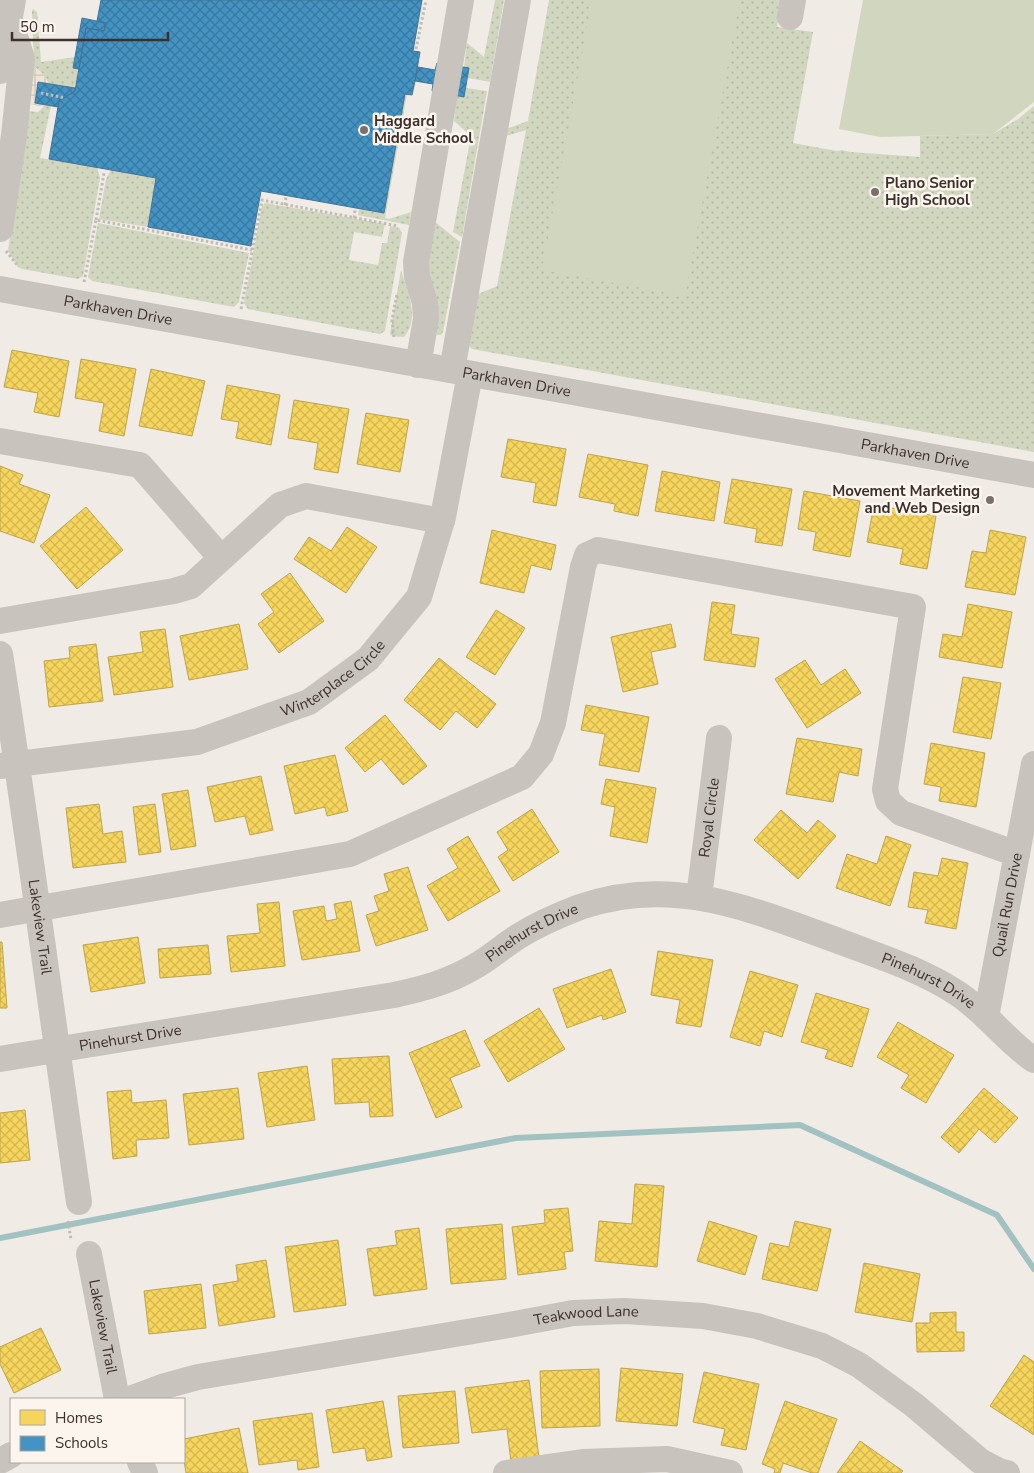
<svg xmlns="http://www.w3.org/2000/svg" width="1034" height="1473" font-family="'Nunito Sans',sans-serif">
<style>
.grass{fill:url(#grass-dots)}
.pitch{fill:#d1d6bf}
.plaza{fill:url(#plaza-grid)}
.homes{fill:url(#homes-cross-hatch);stroke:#bea44d}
.schools{fill:url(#schools-cross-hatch);stroke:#417595}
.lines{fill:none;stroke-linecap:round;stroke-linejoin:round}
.stream{stroke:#a1c2c1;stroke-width:6}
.path{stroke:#c2bbb6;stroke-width:3;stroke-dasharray:2.5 2.5;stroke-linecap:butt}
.minor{stroke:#c9c3be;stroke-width:26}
.poi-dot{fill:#7a716c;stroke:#fbf5ee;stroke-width:2}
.labels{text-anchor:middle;stroke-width:5;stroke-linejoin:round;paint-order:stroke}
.poi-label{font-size:15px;font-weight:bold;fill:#3b302b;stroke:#fbf5ee;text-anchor:start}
.street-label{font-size:15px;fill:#3b302b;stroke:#fbf5ee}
</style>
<defs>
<pattern id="grass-dots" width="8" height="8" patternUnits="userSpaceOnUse" patternTransform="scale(1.25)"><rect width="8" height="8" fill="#d1d6bf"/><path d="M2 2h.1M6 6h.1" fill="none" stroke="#b4b8a4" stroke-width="1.8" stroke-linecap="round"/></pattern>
<pattern id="plaza-grid" width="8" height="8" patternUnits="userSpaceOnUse" patternTransform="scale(1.25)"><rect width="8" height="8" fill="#eee3d5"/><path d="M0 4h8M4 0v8" fill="none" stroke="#cdc3b7"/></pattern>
<pattern id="homes-cross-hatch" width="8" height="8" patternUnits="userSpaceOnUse" patternTransform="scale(1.25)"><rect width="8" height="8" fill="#f6d55c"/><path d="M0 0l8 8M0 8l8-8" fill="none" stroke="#d4b750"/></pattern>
<pattern id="schools-cross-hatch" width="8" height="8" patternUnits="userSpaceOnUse" patternTransform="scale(1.25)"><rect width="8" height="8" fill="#4393c3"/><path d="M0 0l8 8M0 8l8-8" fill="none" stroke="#39789f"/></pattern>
</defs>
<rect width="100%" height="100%" fill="#f0ebe5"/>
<path class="grass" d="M495,0H504L490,82L468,78L469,69L464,67L467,43L484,57Z
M549,0H782L777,27L813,32L793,143L837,151L842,150L850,152L920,157V136L993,134L1018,119L1034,106V452L472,349L469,346L476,295L497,286L526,130L506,136V129L528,121Z
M33,9L37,12L41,62L75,57L73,68L79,69L75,88L49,84L44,75L34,66L32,11Z
M466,88L487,91L462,237L453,232L471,136L454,121L457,95L464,97Z
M405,94H407L385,218L389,219L411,212L409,225L358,215L359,209L384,213Z
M45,105L51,106L40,158L97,167L100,178L83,276L78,279L22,269L18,267L8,251L28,111L38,112Z
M111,170L156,178L148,227L99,219L106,179Z
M265,203L385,224L382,237L354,232L349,260L378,265L382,243H387L390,226L399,228L402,233L385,331L380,334L248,309L244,303L262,206Z
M435,222L460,242L443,332L441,335H437L436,331L427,271Z
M98,223L249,253L239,302L234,307L92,281L88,277Z
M401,270C407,291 421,317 404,337L392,336L390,334Z"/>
<path class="pitch" d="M592,0H740L685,296L542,270Z
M863,0H1034V102L993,134L880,137L839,129Z"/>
<path class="plaza" d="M34,66L44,75L49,84L38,82L35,103L45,105L40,106L24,103Z"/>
<path class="homes" d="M12,350L69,361L59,417L34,412L38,393L4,387Z
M81,359L136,369L124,436L99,431L104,403L75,398Z
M151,369L205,381L192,436L139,426Z
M227,385L280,395L271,445L236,438L239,422L221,419Z
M294,400L349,409L338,473L314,469L318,443L288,438Z
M366,413L409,420L400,472L357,464Z
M508,439L566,449L556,506L533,502L536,483L501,477Z
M588,454L648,465L638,516L614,511L615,504L579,497Z
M0,466L23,475L19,484L50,495L34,543L0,531Z
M662,471L720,482L714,521L655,511Z
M732,479L792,489L782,546L755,542L757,529L724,523Z
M804,491L860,501L850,557L813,550L816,532L798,529Z
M874,505L936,516L927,569L900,564L903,549L867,542Z
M86,507L123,550L77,589L40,546Z
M347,527L377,547L346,593L294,559L309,537L331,551Z
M492,530L556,545L551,570L531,565L524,593L480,583Z
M990,530L1026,537L1015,595L965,587L972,551L986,553Z
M290,573L324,621L279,653L258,624L274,612L261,594Z
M712,602L735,605L731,634L759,638L755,667L704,660Z
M968,604L1012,612L1002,668L939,657L943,634L962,637Z
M496,610L525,628L495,675L466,657Z
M239,624L248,669L189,680L180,636Z
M671,624L676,647L651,652L658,684L623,692L611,637Z
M165,629L173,687L114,695L108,657L143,652L140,632Z
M96,644L103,701L49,707L44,661L70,658L69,647Z
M439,658L496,704L477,728L456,711L440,730L404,700Z
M805,660L821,685L845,669L861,693L807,728L775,679Z
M963,677L1001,683L991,739L953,732Z
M586,705L649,717L639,772L599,765L605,734L581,730Z
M385,715L427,766L403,785L381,759L365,772L345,748Z
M797,738L862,749L858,776L839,772L833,802L786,794Z
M931,743L985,753L976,807L939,801L941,787L924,784Z
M335,755L348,811L327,816L325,807L295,814L284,766Z
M261,776L273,830L250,835L245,816L215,822L207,787Z
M606,779L656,788L647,843L610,836L615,807L601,804Z
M188,790L196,846L171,850L162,794Z
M99,804L103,834L122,831L126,862L73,868L66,808Z
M155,804L161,852L139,855L133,807Z
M532,809L559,852L513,881L498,857L508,850L497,832Z
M781,810L807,833L818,820L836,836L798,879L754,840Z
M468,836L500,891L448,921L427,886L458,868L447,849Z
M886,836L911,845L890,906L836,888L847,854L877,864Z
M942,858L968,863L956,929L925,923L928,910L908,907L914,872L938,876Z
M408,867L428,930L376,946L366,915L379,911L374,896L389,891L384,874Z
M351,901L360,951L302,960L293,911L324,906L326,921L337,919L334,904Z
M279,902L285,966L231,972L227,936L260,933L257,904Z
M138,937L145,983L91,992L83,945Z
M0,942H2L7,1008H0Z
M208,945L211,974L160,978L158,949Z
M658,951L713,960L701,1027L676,1023L680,1000L651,995Z
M611,969L626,1012L603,1020L602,1015L567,1028L553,989Z
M750,971L798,985L782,1037L764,1031L760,1046L730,1037Z
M816,993L869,1009L852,1067L825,1058L828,1050L801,1042Z
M539,1008L565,1049L508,1082L484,1041Z
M898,1022L954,1055L926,1103L901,1088L909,1075L877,1057Z
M465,1030L480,1066L450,1078L462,1107L436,1118L409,1053Z
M389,1056L393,1116L370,1117L369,1102L335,1104L332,1059Z
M307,1066L315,1120L267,1127L258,1073Z
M238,1088L244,1139L189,1145L183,1094Z
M984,1088L1018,1118L995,1143L979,1129L959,1153L941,1137Z
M131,1090L132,1103L166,1100L169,1138L136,1140L137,1156L113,1159L107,1092Z
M25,1110L30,1160L0,1163V1113Z
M635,1184L664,1186L657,1267L595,1261L599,1221L632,1224Z
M568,1208L573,1251L564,1252L566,1269L518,1275L512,1227L545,1223L544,1210Z
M709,1221L757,1236L745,1275L697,1261Z
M795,1221L831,1229L817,1291L762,1279L770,1243L789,1247Z
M502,1224L506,1279L451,1284L446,1229Z
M419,1228L427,1289L374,1296L367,1249L397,1245L395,1231Z
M338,1240L346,1305L294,1312L285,1247Z
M266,1260L275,1317L219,1326L213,1285L238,1281L236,1265Z
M864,1263L920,1274L912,1322L855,1312Z
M201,1284L206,1328L149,1334L144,1291Z
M956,1312V1332H964V1351L917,1352L916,1323H930V1313Z
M41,1328L61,1370L14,1393L0,1364V1347Z
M1024,1355L1034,1362V1435L990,1406Z
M621,1368L683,1374L677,1426L616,1421Z
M599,1369L600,1426L542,1428L540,1371Z
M704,1372L759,1384L746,1450L721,1445L725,1429L693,1422Z
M529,1380L539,1458L511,1462L507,1429L472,1433L465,1388Z
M455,1391L459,1443L403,1448L398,1396Z
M383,1401L392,1457L367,1461L365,1448L333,1453L326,1410Z
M785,1401L837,1419L818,1473H812L783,1463L780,1473H774L775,1469L762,1464Z
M312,1413L319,1467L298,1470L297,1460L259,1465L253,1421Z
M239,1428L248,1473H186L184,1460V1439Z
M860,1441L903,1471L901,1473H837Z"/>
<path class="schools" d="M101,0H422L413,51L420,52L415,81L412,95L405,94L384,213L261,191L251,246L148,227L156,178L49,159L59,101L75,91L86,28L104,31L106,23L97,21Z
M82,18L106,23L104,31L86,28L79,69L73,68Z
M437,63L469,68L464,97L432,91L433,84L415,81L418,67L435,70Z
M38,82L75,88V91L59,101L58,107L35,103Z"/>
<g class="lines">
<path class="stream" d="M0,1238L516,1138L800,1125L997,1215L1034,1269"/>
<path class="path" d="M416,49L426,0
M41,93L65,98
M285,205L286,197
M354,218L355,210
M96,220L104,173
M6,251L18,266
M84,282L96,220L252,250
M241,309L262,200L398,226
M394,337L392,320L397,294
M68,1221L71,1240"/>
<g class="minor">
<path d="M790,17L793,0"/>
<path d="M0,71L13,0"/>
<path d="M0,229L14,135L22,59L10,20"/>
<path id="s1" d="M0,289L1034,475"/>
<path d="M418,365L426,319L425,303L417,277L416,262L461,0"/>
<path d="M452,370L518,0"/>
<path d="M0,441L140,465L221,558"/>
<path d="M0,621L174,591L191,586L280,505L306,496L442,521"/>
<path id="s2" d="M0,654C29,836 52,1019 79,1202"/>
<path id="s3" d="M0,766L197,742L309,702L368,659L419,597L443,517L470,374"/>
<path id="s4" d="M699,897L719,738"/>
<path d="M0,915L350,854L522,777L541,754L553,723L583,567L587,555L598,550L913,607L885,789L888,801L901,813L1017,854"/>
<path id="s5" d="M986,1017L1034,764"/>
<path id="s6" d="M0,1059L394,995C422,989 448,982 472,968C489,959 503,946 519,936C538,924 559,915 580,907C673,875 750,909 836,940C878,956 920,969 957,993C986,1012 1006,1041 1034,1060"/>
<path id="s7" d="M89,1254L117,1399"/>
<path id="s8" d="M130,1399L165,1386L198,1377L509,1325L573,1313L625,1311L703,1316L757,1326L822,1346L859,1365L914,1405L980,1461L999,1471L1007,1473"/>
<path d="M0,1461L11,1455"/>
<path d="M140,1462L145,1473"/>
<path d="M506,1473L583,1462L667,1459L730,1473"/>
</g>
</g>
<g class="poi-dot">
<circle cx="364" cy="130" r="5"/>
<circle cx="875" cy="192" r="5"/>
<circle cx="990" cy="500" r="5"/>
</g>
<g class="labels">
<g class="poi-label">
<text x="374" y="126">Haggard<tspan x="374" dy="17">Middle School</tspan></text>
<text x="885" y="188">Plano Senior<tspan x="885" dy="17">High School</tspan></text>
<text x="980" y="496" text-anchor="end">Movement Marketing<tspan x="980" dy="17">and Web Design</tspan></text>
</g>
<g class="street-label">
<text dy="5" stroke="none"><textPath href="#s1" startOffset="120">Parkhaven Drive</textPath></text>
<text dy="5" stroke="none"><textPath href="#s1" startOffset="525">Parkhaven Drive</textPath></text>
<text dy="5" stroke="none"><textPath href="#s1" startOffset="930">Parkhaven Drive</textPath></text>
<text dy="5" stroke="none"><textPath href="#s3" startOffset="350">Winterplace Circle</textPath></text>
<text dy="5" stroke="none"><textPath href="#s4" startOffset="80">Royal Circle</textPath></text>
<text dy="5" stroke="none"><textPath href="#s5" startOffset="114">Quail Run Drive</textPath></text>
<text dy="5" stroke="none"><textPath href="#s2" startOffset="276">Lakeview Trail</textPath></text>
<text dy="5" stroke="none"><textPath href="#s6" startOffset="552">Pinehurst Drive</textPath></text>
<text dy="5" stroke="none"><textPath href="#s6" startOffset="972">Pinehurst Drive</textPath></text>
<text dy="5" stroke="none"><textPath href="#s6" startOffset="132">Pinehurst Drive</textPath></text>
<text dy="5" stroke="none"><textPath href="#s8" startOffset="465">Teakwood Lane</textPath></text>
<text dy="5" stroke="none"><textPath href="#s7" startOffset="74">Lakeview Trail</textPath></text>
</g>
</g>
<rect x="10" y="1398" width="175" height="65" fill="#fbf5ee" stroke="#aea6a0"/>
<rect x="20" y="1410" width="25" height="15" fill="#f6d55c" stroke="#aea6a0"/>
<text x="55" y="1423" font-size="15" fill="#3b302b">Homes</text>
<rect x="20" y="1436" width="25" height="15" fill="#4393c3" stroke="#aea6a0"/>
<text x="55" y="1448" font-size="15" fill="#3b302b">Schools</text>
<path d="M12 32v8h156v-8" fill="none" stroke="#3b302b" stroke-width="2.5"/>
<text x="20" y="32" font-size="15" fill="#3b302b" stroke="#fbf5ee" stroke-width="4" paint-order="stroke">50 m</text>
</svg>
